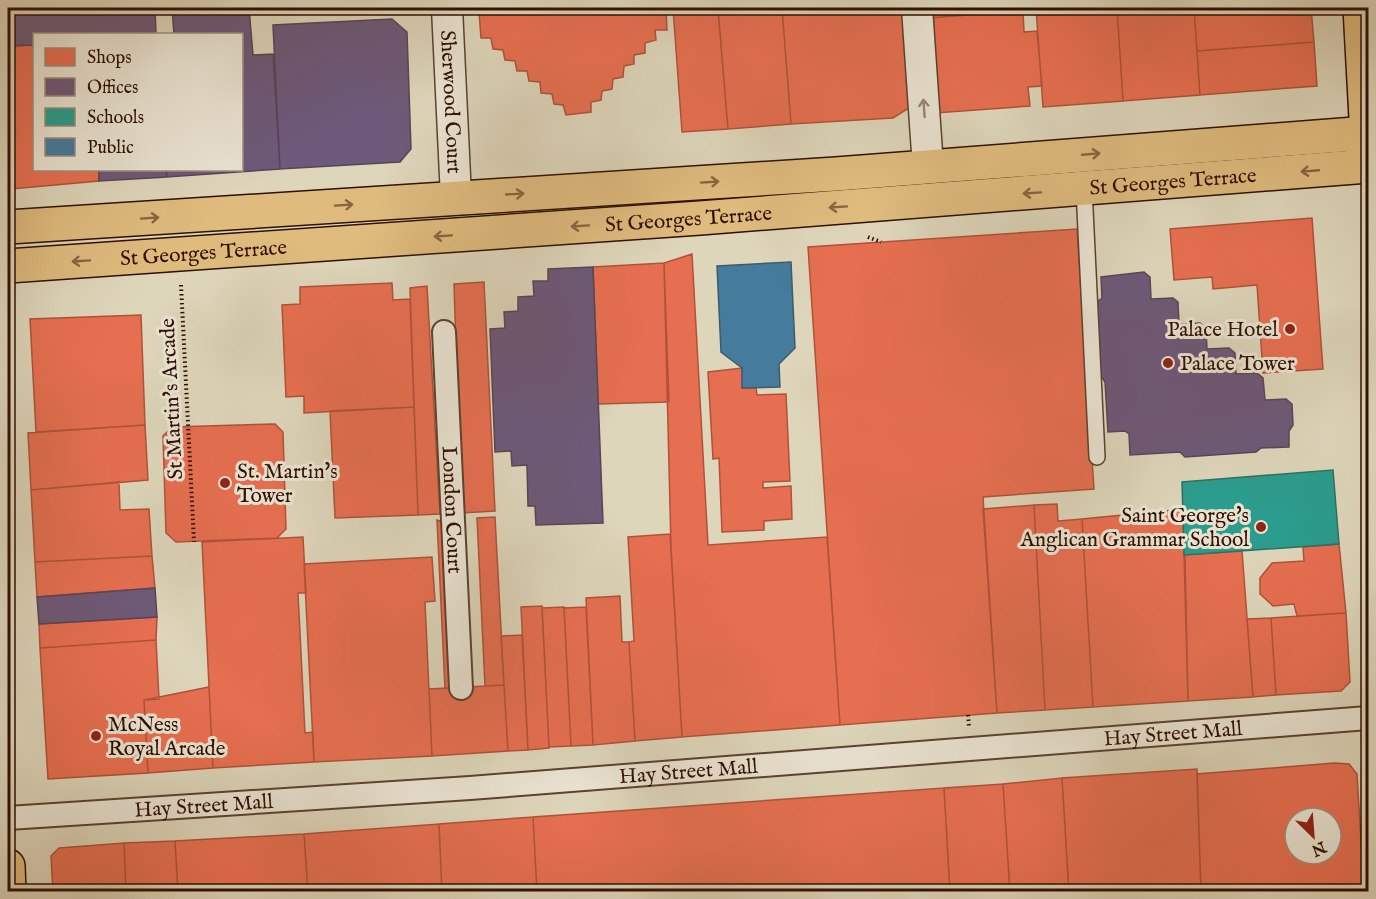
<svg xmlns="http://www.w3.org/2000/svg" width="1376" height="899" font-family="'IM FELL English',serif">
<style>
.shops{fill:#e76f51;stroke:#b05239;stroke-width:1.5;fill-rule:evenodd}
.offices{fill:#6d597a;stroke:#5a4356;stroke-width:1.5}
.schools{fill:#2a9d8f;stroke:#2c7265;stroke-width:1.5}
.public{fill:#457b9d;stroke:#3e5b6e;stroke-width:1.5}
.lines{fill:none;stroke-linecap:round;stroke-linejoin:round}
.service-casing{stroke:#5b4130;stroke-width:18}
.pedestrian-casing{stroke:#5b4130;stroke-width:26}
.minor-casing{stroke:#5b4130;stroke-width:33}
.primary-casing{stroke:#2f0f02;stroke-width:36}
.path{stroke:#2f0f02;stroke-width:4;stroke-dasharray:1.5 3;stroke-linecap:butt}
.service{stroke:#eae4d3;stroke-width:15}
.pedestrian{stroke:#eae4d3;stroke-width:22}
.minor{stroke:#eae4d3;stroke-width:30}
.primary{stroke:#dfbb7e;stroke-width:33}
.oneway{stroke:#968475}
.oneway2{stroke:#876540}
.poi-dot{fill:#8f2418;stroke:#eae4d3;stroke-width:2}
.labels{text-anchor:middle;stroke-width:6;stroke-linejoin:round;paint-order:stroke}
.street-label{font-size:21px;fill:#2f0f02;stroke:#eae4d3}
.poi-label{font-size:21px;fill:#2f0f02;stroke:#eae4d3;text-anchor:start}
</style>
<rect width="100%" height="100%" fill="#ded6bb"/>
<filter id="stains"><feTurbulence type="fractalNoise" baseFrequency=".00333" numOctaves="4"/><feColorMatrix values="0 0 0 0 .2 0 0 0 0 .09 0 0 0 0 .02 0 0 0 .5 -.17"/></filter>
<radialGradient id="worn" r=".72"><stop offset=".6" stop-color="#630" stop-opacity="0"/><stop offset="1" stop-color="#630" stop-opacity=".3"/></radialGradient>
<path class="shops" d="M489,8H666L667,30H655L656,40L645,43V53L634,55V64L624,66L623,77L613,79L612,89L602,91L601,100L591,102V112L566,115L563,105L554,104L552,94L541,93L540,82L529,81L527,71H517L515,61L505,60L503,50L493,49L491,38H481L479,12Z
M673,8H718L728,129L682,132Z
M720,8H782L791,124L728,129L718,10Z
M782,8H905L912,106L893,118L791,124Z
M928,8H1023V11L929,18Z
M1036,8H1117L1123,101L1043,107Z
M1117,8H1194L1200,95L1123,101Z
M1194,8H1311L1314,42L1197,51Z
M1023,11L1024,32L1037,31L1042,86L1028,87L1030,106L935,113L929,18Z
M1314,42L1317,86L1200,95L1197,51Z
M34,45V170H99V181L11,189L8,46Z
M1312,218L1323,369L1263,373L1257,285L1213,289L1212,277L1174,280L1170,229Z
M1077,229L1094,489L983,497L997,713L840,725L808,247Z
M692,254L708,545L827,537L840,725L682,737L671,547L664,263Z
M664,263L669,402L598,404L593,267Z
M484,282L495,511L461,513L454,284Z
M392,283L393,300L410,299L414,407L304,413V396L286,397L282,305L300,304V287Z
M427,286L440,514L418,515L410,288Z
M141,315L145,425L36,432L30,319Z
M742,368V388H756L757,395L786,394L790,481L763,482V488L791,486L792,519L764,521V530L722,532L719,458L713,459L708,372Z
M414,407L418,515L335,518L330,411Z
M275,424L283,432L286,529L277,538L176,542L166,533L163,436L172,427Z
M145,425L148,480L31,490L28,433Z
M119,482L120,510L149,509L152,556L35,562L31,490Z
M1057,504L1058,521L1082,519L1093,707L1045,710L1034,505Z
M1034,505L1045,710L997,713L983,509Z
M1184,509L1188,701L1093,707L1082,519Z
M495,517L504,685L485,686L477,518Z
M437,520L451,525L461,688H445Z
M670,534L682,737L635,741L629,642L634,641L628,537Z
M303,537L306,593H298L305,733L313,732L314,762L213,768L202,542Z
M1339,544L1346,613L1297,616L1294,604L1273,606L1260,594V578L1272,563L1304,561L1303,547Z
M1242,551L1253,697L1188,701L1184,555Z
M152,556L155,588L37,597L35,562Z
M432,557L435,601L425,602L432,756L314,762L304,564Z
M620,596L622,642H629L635,741L593,745L586,598Z
M542,606L549,748L528,750L521,607Z
M564,607L571,746L549,747L542,608Z
M586,607L593,745L571,746L564,608Z
M1346,613L1350,682L1341,691L1276,695L1271,618Z
M157,617L156,640L40,648L39,624Z
M1271,618L1276,695L1253,697L1247,619Z
M522,635L528,750L508,751L501,636Z
M156,640L159,699L144,700L148,773L48,779L40,648Z
M504,685L508,751L432,756L429,689Z
M209,687L213,768L148,773L144,700Z
M1334,763L1349,764L1357,774L1364,892H1201L1197,774ZM1295,818H1331V854H1295Z
M1197,769L1201,892H1069L1062,778Z
M1062,778L1069,892H1010L1003,784Z
M1003,784L1010,892H950L944,788Z
M944,788L950,892H537L533,817Z
M533,817L537,892H442L439,824Z
M439,824L442,892H308L304,834Z
M304,834L308,892H178L175,841Z
M175,841L178,892H126L124,843Z
M124,843L126,892H53L51,856L59,848Z"/>
<path class="offices" d="M8,8H155L156,34H34V45L8,46Z
M172,8H249L253,55L273,54L280,169L167,177L166,170H242V34H174Z
M392,19L407,32L411,149L400,162L280,169L273,25Z
M99,170H166L167,177L99,181Z
M593,267L603,523L536,525L535,506H528L527,465L512,466L511,451L495,452L490,329L505,328L504,312L518,311V297L534,296L533,281H548V269Z
M1144,272L1150,277L1151,299L1173,298L1178,302L1179,324L1200,323L1206,328L1207,349L1229,348L1235,353L1236,374L1257,373L1263,378L1265,400L1286,399L1292,404L1293,425L1289,431V447L1261,448L1256,452L1185,457L1180,452L1130,455L1129,434L1125,431L1108,432L1105,382L1101,376L1097,302L1102,298L1101,277Z
M155,588L157,617L39,624L37,597Z"/>
<path class="schools" d="M1333,470L1339,544L1184,555L1182,482Z"/>
<path class="public" d="M791,262L795,348L779,364L780,387L742,388V368L721,352L717,266Z"/>
<g class="lines">
<defs>
<path id="service" d="M1084,189L1097,457"/>
<g id="pedestrian">
<path id="s1" d="M444,332L461,688"/>
<path id="s2" d="M8,818L470,788L1368,718"/>
</g>
<g id="minor">
<path id="s3" d="M447,8L456,197"/>
<path d="M917,8L928,167"/>
</g>
<g id="primary">
<path d="M1360,8L1368,155"/>
<path d="M8,227L836,174L1368,133"/>
<path id="s4" d="M8,266L700,218L1368,166"/>
<path d="M8,866L9,892"/>
</g>
</defs>
<use href="#service" class="service-casing"/>
<use href="#pedestrian" class="pedestrian-casing"/>
<use href="#minor" class="minor-casing"/>
<use href="#primary" class="primary-casing"/>
<path class="path" d="M868,237L881,242
M181,285L194,542
M968,715L969,726"/>
<use href="#service" class="service"/>
<use href="#pedestrian" class="pedestrian"/>
<use href="#minor" class="minor"/>
<use href="#primary" class="primary"/>
</g>
<defs><path id="oneway-shaft" d="M-6 0H5M1.5-3L5.5 0L1.5 3" fill="none" stroke-width="1.6" stroke-linecap="round" stroke-linejoin="round" transform="scale(1.5)"/></defs>
<use class="oneway" href="#oneway-shaft" transform="translate(924 108) rotate(-94)"/>
<g class="oneway2">
<use href="#oneway-shaft" transform="translate(1091 154) rotate(-5)"/>
<use href="#oneway-shaft" transform="translate(1310 171) rotate(175)"/>
<use href="#oneway-shaft" transform="translate(710 182) rotate(-4)"/>
<use href="#oneway-shaft" transform="translate(1032 193) rotate(176)"/>
<use href="#oneway-shaft" transform="translate(515 194) rotate(-3)"/>
<use href="#oneway-shaft" transform="translate(344 205) rotate(-4)"/>
<use href="#oneway-shaft" transform="translate(838 207) rotate(176)"/>
<use href="#oneway-shaft" transform="translate(150 218) rotate(-4)"/>
<use href="#oneway-shaft" transform="translate(580 226) rotate(176)"/>
<use href="#oneway-shaft" transform="translate(443 236) rotate(176)"/>
<use href="#oneway-shaft" transform="translate(81 261) rotate(176)"/>
</g>
<g class="poi-dot">
<circle cx="1290" cy="329" r="6"/>
<circle cx="1168" cy="363" r="6"/>
<circle cx="225" cy="483" r="6"/>
<circle cx="1261" cy="527" r="6"/>
<circle cx="96" cy="736" r="6"/>
</g>
<g class="labels">
<g class="street-label">
<text dy="7" stroke="none"><textPath href="#s3" startOffset="94">Sherwood Court</textPath></text>
<text dy="7" stroke="none"><textPath href="#s4" startOffset="1168">St Georges Terrace</textPath></text>
<text dy="7" stroke="none"><textPath href="#s4" startOffset="682">St Georges Terrace</textPath></text>
<text dy="7" stroke="none"><textPath href="#s4" startOffset="196">St Georges Terrace</textPath></text>
<text transform="translate(171 399) rotate(-93)" y="7">St Martin's Arcade</text>
<text dy="7" stroke="none"><textPath href="#s1" startOffset="178">London Court</textPath></text>
<text dy="7" stroke="none"><textPath href="#s2" startOffset="1168">Hay Street Mall</textPath></text>
<text dy="7" stroke="none"><textPath href="#s2" startOffset="682">Hay Street Mall</textPath></text>
<text dy="7" stroke="none"><textPath href="#s2" startOffset="196">Hay Street Mall</textPath></text>
</g>
<g class="poi-label">
<text x="1278" y="336" text-anchor="end">Palace Hotel</text>
<text x="1180" y="370">Palace Tower</text>
<text x="237" y="478">St. Martin's<tspan x="237" dy="24">Tower</tspan></text>
<text x="1249" y="522" text-anchor="end">Saint George's<tspan x="1249" dy="24">Anglican Grammar School</tspan></text>
<text x="108" y="731">McNess<tspan x="108" dy="24">Royal Arcade</tspan></text>
</g>
</g>
<rect width="1376" height="899" fill="none" stroke="#ded6bb" stroke-width="30"/>
<rect x="9" y="9" width="1358" height="881" fill="none" stroke="#2f0f02" stroke-width="3"/>
<rect x="15" y="15" width="1346" height="869" fill="none" stroke="#2f0f02" stroke-width="1.5"/>
<rect x="33" y="33" width="210" height="138" fill="#eae4d3" stroke="#9f8f7f" stroke-width="1.5"/>
<rect x="45" y="48" width="30" height="18" fill="#e76f51" stroke="#9f8f7f" stroke-width="1.5"/>
<text x="87" y="63" font-size="18" fill="#2f0f02">Shops</text>
<rect x="45" y="78" width="30" height="18" fill="#6d597a" stroke="#9f8f7f" stroke-width="1.5"/>
<text x="87" y="93" font-size="18" fill="#2f0f02">Offices</text>
<rect x="45" y="108" width="30" height="18" fill="#2a9d8f" stroke="#9f8f7f" stroke-width="1.5"/>
<text x="87" y="123" font-size="18" fill="#2f0f02">Schools</text>
<rect x="45" y="138" width="30" height="18" fill="#457b9d" stroke="#9f8f7f" stroke-width="1.5"/>
<text x="87" y="153" font-size="18" fill="#2f0f02">Public</text>
<g transform="translate(1313 836) rotate(155)"><circle r="28" fill="#eae4d3" stroke="#9f8f7f" stroke-width="1.5"/>
<path d="M0-4.5L10 22L0 15L-10 22Z" fill="#8f2418"/>
<text y="-9" font-size="16" font-weight="bold" text-anchor="middle" fill="#2f0f02">N</text>
</g>
<rect width="100%" height="100%" filter="url(#stains)"/>
<rect width="100%" height="100%" fill="url(#worn)"/>
</svg>
